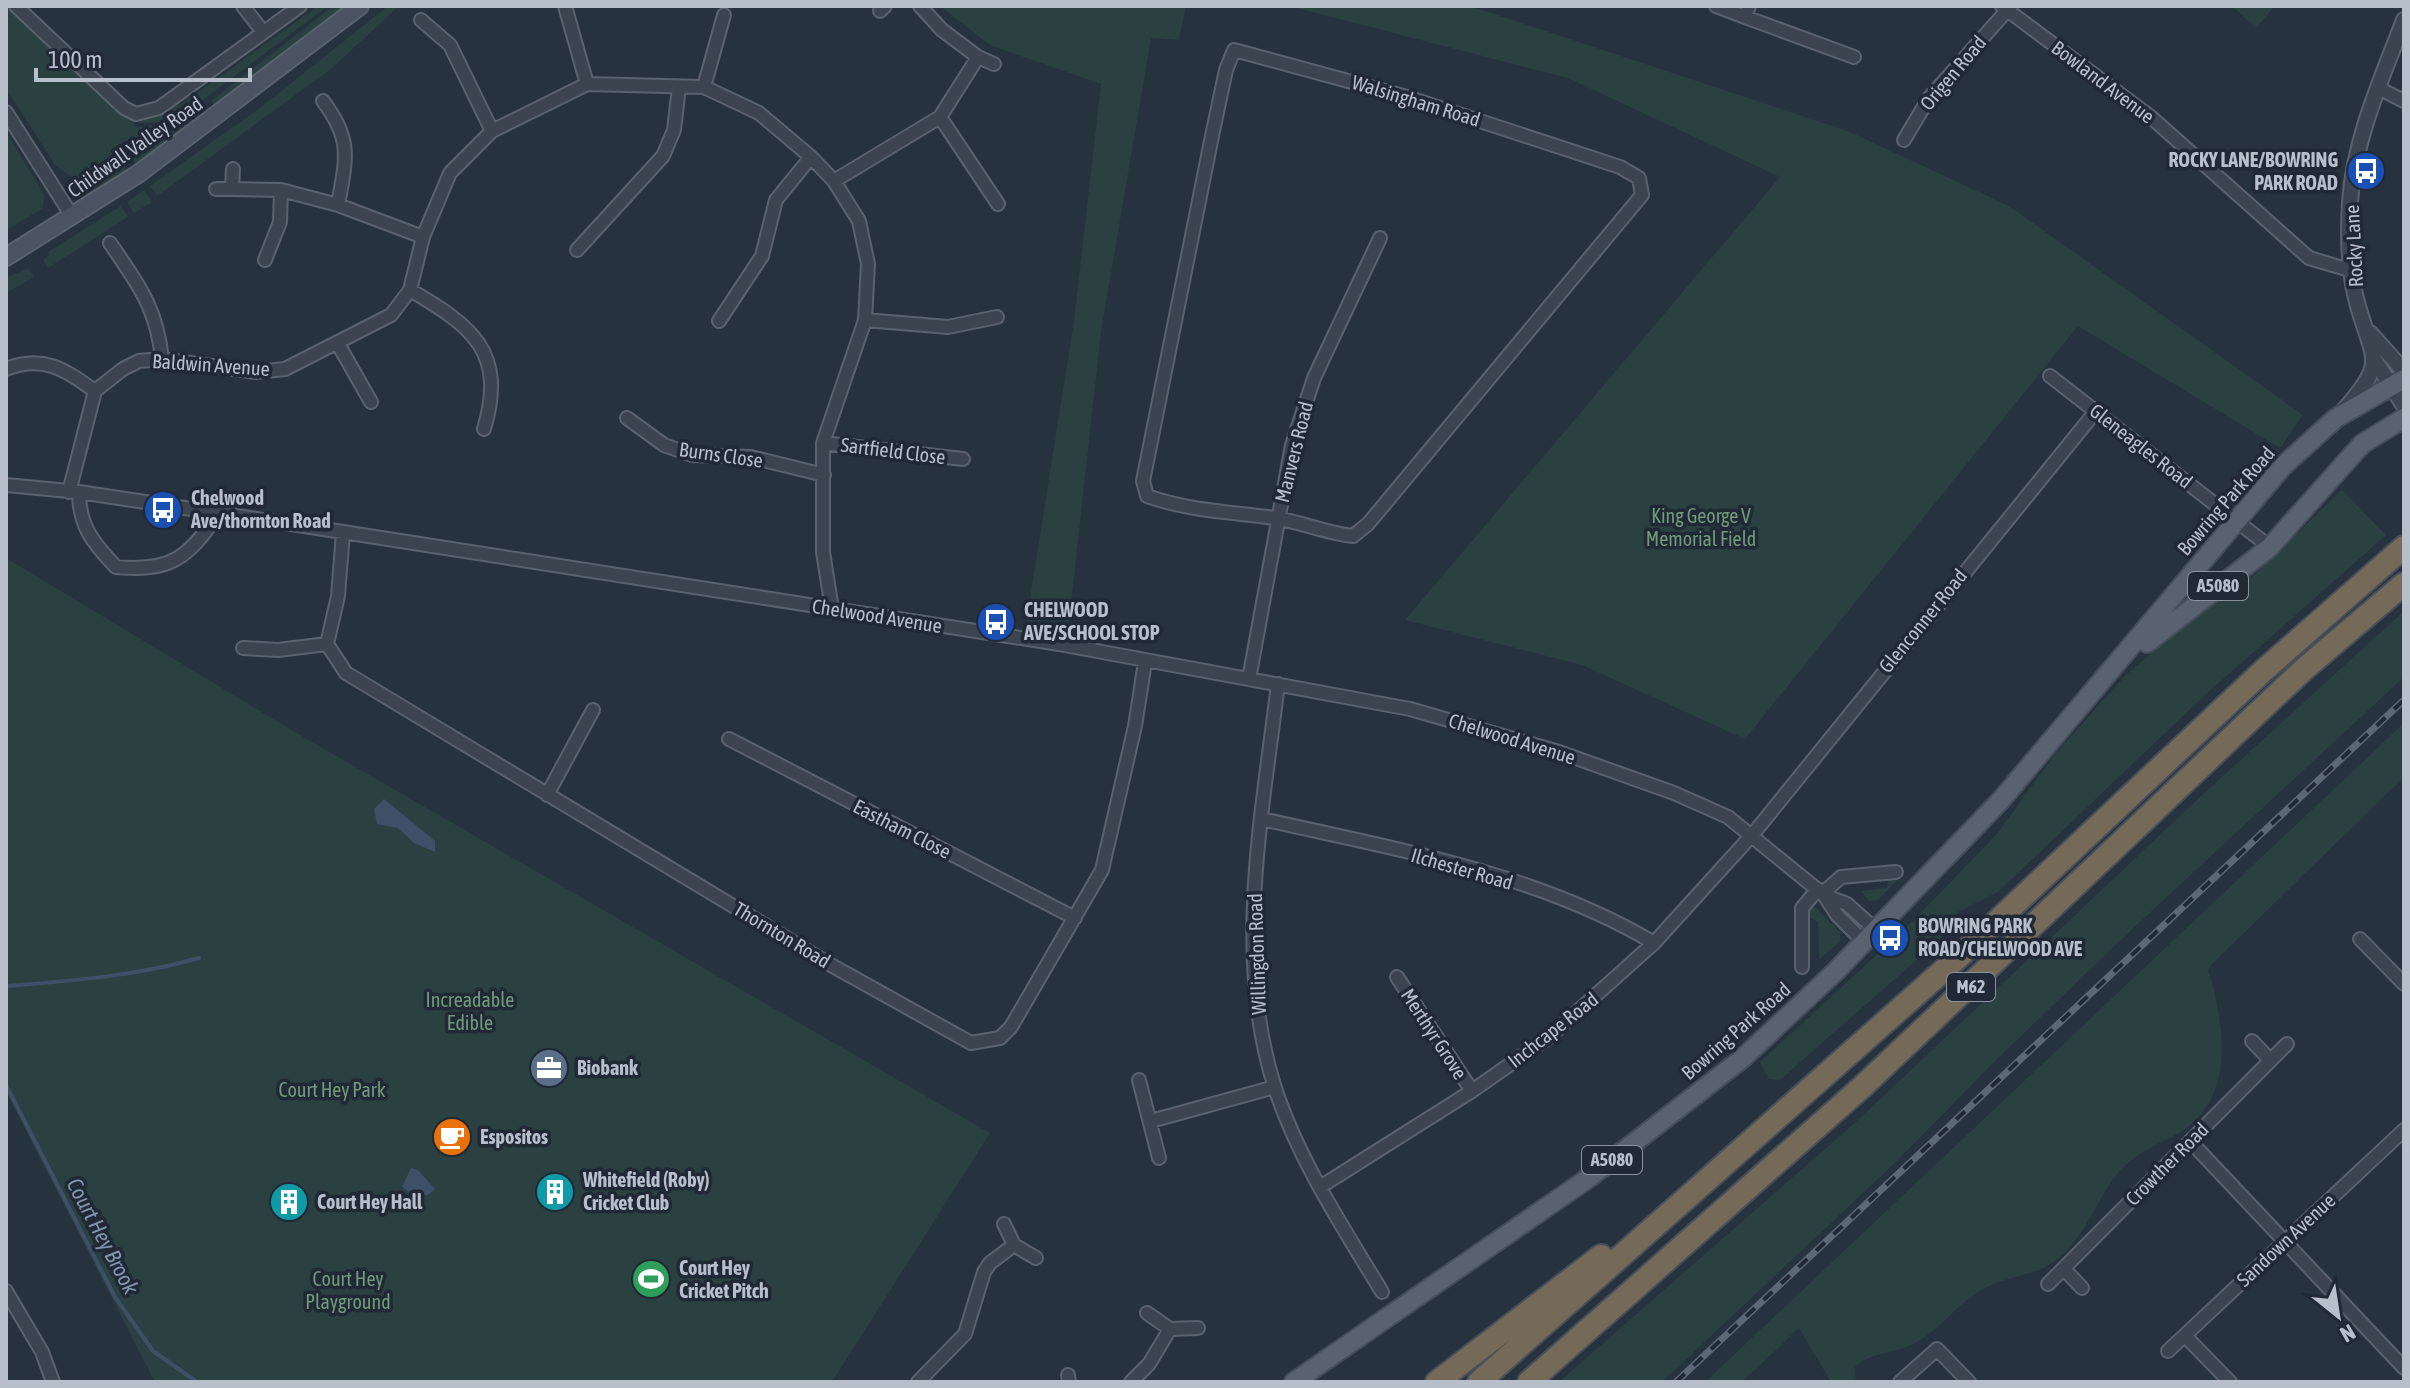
<svg xmlns="http://www.w3.org/2000/svg" width="2410" height="1388" font-family="'Asap Condensed',sans-serif">
<style>
.green{fill:#2a4041}
.water{fill:#3d5067}
.lines{fill:none;stroke-linecap:round;stroke-linejoin:round}
.stream{stroke:#3d5067;stroke-width:4}
.minor-casing{stroke:#59626d;stroke-width:16}
.tertiary-casing{stroke:#59626d;stroke-width:18}
.secondary-casing{stroke:#59626d;stroke-width:20}
.primary-casing{stroke:#444d59;stroke-width:22}
.motorway-casing{stroke:#464f5a;stroke-width:26}
.minor{stroke:#3b444f;stroke-width:12}
.tertiary{stroke:#3b444f;stroke-width:14}
.secondary{stroke:#495362;stroke-width:16}
.primary{stroke:#59636f;stroke-width:18}
.motorway{stroke:#756958;stroke-width:22}
.rail-casing{stroke:#5d6876;stroke-width:7}
.rail{stroke:#202935;stroke-width:4;stroke-dasharray:12;stroke-linecap:butt}
.labels{text-anchor:middle;stroke-width:7;stroke-linejoin:round;paint-order:stroke}
.shield{fill:#202935;stroke:#8a929d;stroke-width:2}
.shield-label{font-size:18px;font-weight:bold;fill:#b7bfca}
.street-label{font-size:20px;fill:#b7bfca;stroke:#202935}
.poi-label{font-size:20px;font-weight:bold;fill:#b7bfca;stroke:#202935;text-anchor:start}
.park-label{font-size:20px;fill:#709a79;stroke:#202935}
.water-label{font-size:22px;font-style:italic;fill:#8096b0;stroke:#202935}
</style>
<rect width="100%" height="100%" fill="#27323f"/>
<path class="green" d="M318,6H328L175,121L137,123L183,103Z
M333,6H346L215,108L211,101Z
M388,6H399L331,69L157,196L150,186L260,108Z
M940,6H1186L1179,40L1151,38L1101,332L1068,631L1026,624L1074,321L1101,84L990,45Z
M1289,6H1470L1848,131L2009,206L2303,415L2280,448L2078,326L1745,739L1582,665L1405,620L1780,177L1568,78Z
M2232,6H2275L2256,28Z
M6,7L120,113L133,119L135,127L171,124L82,178H73L55,165L6,88Z
M188,117L191,125L136,164L130,156Z
M6,132L45,196L42,209L6,230Z
M121,159L127,170L87,196L81,185Z
M144,190L152,202L134,213L127,202Z
M121,206L128,217L48,268L43,260L49,255L48,252Z
M28,268L34,277L6,293V278Z
M2342,490L2386,535L2205,695L1998,892L1958,912L1946,934L1780,1080L1769,1079L1760,1062L1906,928L1997,834L2055,754L2126,675L2181,628L2254,575Z
M6,558L300,735L990,1133L832,1382H155L6,1092Z
M2404,611V677L2127,934L1994,1062L1898,1160L1662,1382H1559L1858,1120L2199,798Z
M2404,723V777L2211,965L2208,971C2213,981 2215,995 2217,1006C2227,1051 2225,1104 2181,1132C2160,1144 2136,1152 2120,1171C2094,1201 2086,1240 2052,1263C2034,1275 2008,1277 1989,1286C1960,1300 1943,1327 1917,1342C1898,1353 1870,1352 1855,1367L1856,1382H1831L1799,1328L1742,1382H1705Z
M1900,877L1878,900L1869,901L1861,891L1887,888L1888,878Z
M1813,906L1840,931V941L1819,960L1818,922L1807,916Z"/>
<path class="water" d="M384,799L435,841V852L414,843L398,828L377,824L374,809Z
M411,1168L418,1170L435,1189L428,1195L412,1194L402,1187Z"/>
<g class="lines">
<path class="stream" d="M6,986C71,981 136,976 199,958
M6,1085L115,1297L153,1351L197,1382"/>
<defs>
<path id="minor" d="M16,6L124,108L136,114L159,108L300,6
M243,6L263,32
M565,6L587,84
M1716,6L1745,17L1749,6
M2002,6L2152,118L2309,258L2353,271
M880,11L885,6
M1745,17L1854,57
M421,20L450,45L492,131
M1234,50L1407,97L1620,167L1639,178L1642,195L1368,524L1353,536C1326,533 1301,522 1275,518C1232,512 1189,511 1147,496L1143,481L1212,136L1226,70Z
M978,57L994,64
M704,87L724,15
M2378,88L2404,101
M323,101C353,141 346,159 338,205
M6,112L72,216
M940,117L998,204
M1904,140L1929,98L2011,6
M834,181L940,117L978,57L942,30L920,6
M216,189H232L233,169
M232,189L281,190L338,205L423,237
M110,243C138,284 157,308 162,359
M577,250L663,156L674,130L679,87
M265,260L280,222L281,190
M410,290C472,326 507,352 484,429
M865,320L948,327L997,317
M719,321L762,256L776,200L811,157
M338,344L371,402
M6,369C44,354 65,370 95,391
M2050,376L2270,547
M627,418L664,445L692,455L751,457L824,475
M823,443L963,459
M6,485L79,492L343,532L1059,644L1410,709L1559,752L1674,793L1728,817L1824,895L1837,915L1864,942
M69,492L95,391L123,369L139,361L162,359L256,372L285,369L391,315L410,290L423,237L450,173L492,131L587,84L704,87L759,113L811,157L834,181L859,221L868,264L865,320L823,443V552L832,609
M79,492C79,526 93,543 116,567C169,572 188,559 217,515
M343,532L338,596L327,644L346,673L831,965L971,1043L1000,1038L1011,1027L1102,870L1135,726L1145,662
M243,648L278,650L327,644
M1249,679L1292,445L1314,378L1380,238
M1278,684C1262,817 1233,957 1275,1088C1299,1161 1343,1227 1382,1292
M729,739L1075,918
M547,795L593,710
M1262,819C1394,849 1537,873 1654,943
M1823,893L1841,877L1896,872
M1824,895L1847,904L1876,930
M2360,939L2404,984
M1802,967V908L1818,889
M1397,977L1472,1091
M2252,1041L2270,1060
M1139,1080L1159,1158
M1151,1121L1275,1087
M2190,1141L2404,1368
M1320,1187L1472,1091L1549,1037L1654,943L1753,834L2096,411
M1004,1224L1014,1245
M1014,1245L1036,1258
M2064,1269L2082,1288
M2048,1284L2287,1044
M6,1291L42,1352L53,1382
M1147,1313L1170,1329
M1170,1329L1198,1328
M2185,1336L2230,1382
M2168,1351L2404,1130
M1068,1375L1069,1382
M918,1382L965,1334L984,1272L990,1263L1014,1245
M1131,1382L1149,1364L1170,1329
M1900,1382L1937,1349L1969,1382"/>
<path id="tertiary" d="M2370,333L2404,371
M2374,359L2404,406
M2344,410C2387,361 2374,362 2358,306C2349,275 2348,234 2350,202C2354,139 2382,78 2404,20"/>
<path id="secondary" d="M6,257L138,174L360,6"/>
<path id="primary" d="M2147,643L2270,547L2362,444L2404,418
M1294,1382L1590,1177L1743,1058L1836,971L2001,800L2283,466L2336,418L2404,379"/>
<path id="motorway" d="M1437,1382L1601,1256
M1479,1382L1963,953L2263,671L2404,547
M1529,1382L1862,1087L2303,670L2404,584"/>
</defs>
<use href="#minor" class="minor-casing"/>
<use href="#tertiary" class="tertiary-casing"/>
<use href="#secondary" class="secondary-casing"/>
<use href="#primary" class="primary-casing"/>
<use href="#motorway" class="motorway-casing"/>
<use href="#minor" class="minor"/>
<use href="#tertiary" class="tertiary"/>
<use href="#secondary" class="secondary"/>
<use href="#primary" class="primary"/>
<use href="#motorway" class="motorway"/>
<defs>
<path id="rail" d="M1676,1382L2404,700"/>
</defs>
<use href="#rail" class="rail-casing"/>
<use href="#rail" class="rail"/>
</g>
<defs>
<symbol id="bus-disc" viewBox="-11 -11 22 22"><circle r="9.5" fill="#1a4fb4" stroke="#202935"/><path d="M-5-6H5V4H4V6H2V4H-2V6H-4V4H-5ZM-3.5-4V0h7V-4ZM-3.5 1.2v1.5H-2V1.2ZM2 1.2v1.5H3.5V1.2Z" fill="#fff"/></symbol>
<symbol id="office-disc" viewBox="-11 -11 22 22"><circle r="9.5" fill="#5c6f8a" stroke="#202935"/><path d="M-6-3h4V-5.5h4V-3h4V5H-6ZM-1-4.5V-3h2v-1.5ZM-6 0V1H6V0Z" fill="#fff"/></symbol>
<symbol id="cafe-disc" viewBox="-11 -11 22 22"><circle r="9.5" fill="#e8710a" stroke="#202935"/><path d="M-5.5-4.5H6V0H3Q3 3.5 0 3.5H-2.5Q-5.5 3.5-5.5 0ZM3-3.2v2h1.7v-2ZM-6 4.5H4V6H-6Z" fill="#fff"/></symbol>
<symbol id="building-disc" viewBox="-11 -11 22 22"><circle r="9.5" fill="#0f9aa8" stroke="#202935"/><path d="M-4-6H4V6H1V3H-1V6H-4ZM-2.5-4.3h1.7v1.8h-1.7ZM.8-4.3h1.7v1.8H.8ZM-2.5-1h1.7V.8h-1.7ZM.8-1h1.7V.8H.8Z" fill="#fff"/></symbol>
<symbol id="stadium-disc" viewBox="-11 -11 22 22"><circle r="9.5" fill="#2e9e5b" stroke="#202935"/><path d="M0-5a6.5 5 0 1 0 0 10a6.5 5 0 1 0 0-10ZM-3.5-1.8h7v3.6h-7Z" fill="#fff"/></symbol>
</defs>
<g fill-rule="evenodd">
<use href="#bus-disc" x="2344" y="149" width="44" height="44"/>
<use href="#bus-disc" x="141" y="488" width="44" height="44"/>
<use href="#bus-disc" x="974" y="600" width="44" height="44"/>
<use href="#bus-disc" x="1868" y="916" width="44" height="44"/>
<use href="#office-disc" x="527" y="1046" width="44" height="44"/>
<use href="#cafe-disc" x="430" y="1115" width="44" height="44"/>
<use href="#building-disc" x="533" y="1170" width="44" height="44"/>
<use href="#building-disc" x="267" y="1180" width="44" height="44"/>
<use href="#stadium-disc" x="629" y="1257" width="44" height="44"/>
</g>
<g class="labels">
<g class="shield">
<rect x="2188" y="572" width="60" height="28" rx="6"/>
<rect x="1947" y="973" width="48" height="28" rx="6"/>
<rect x="1582" y="1146" width="60" height="28" rx="6"/>
</g>
<g class="shield-label">
<text x="2218" y="592">A5080</text>
<text x="1971" y="993">M62</text>
<text x="1612" y="1166">A5080</text>
</g>
<g class="street-label">
<text transform="translate(1953 73) rotate(-50)" y="7">Origen Road</text>
<text transform="translate(2103 82) rotate(37)" y="7">Bowland Avenue</text>
<text transform="translate(1416 101) rotate(17)" y="7">Walsingham Road</text>
<text transform="translate(135 147) rotate(-35)" y="7">Childwall Valley Road</text>
<text transform="translate(2354 246) rotate(-93)" y="7">Rocky Lane</text>
<text transform="translate(211 365) rotate(4)" y="7">Baldwin Avenue</text>
<text transform="translate(2141 446) rotate(38)" y="7">Gleneagles Road</text>
<text transform="translate(893 451) rotate(7)" y="7">Sartfield Close</text>
<text transform="translate(1294 452) rotate(-76)" y="7">Manvers Road</text>
<text transform="translate(721 455) rotate(8)" y="7">Burns Close</text>
<text transform="translate(2226 501) rotate(-49)" y="7">Bowring Park Road</text>
<text transform="translate(877 616) rotate(9)" y="7">Chelwood Avenue</text>
<text transform="translate(1923 621) rotate(-51)" y="7">Glenconner Road</text>
<text transform="translate(1512 739) rotate(17)" y="7">Chelwood Avenue</text>
<text transform="translate(902 829) rotate(27)" y="7">Eastham Close</text>
<text transform="translate(1462 869) rotate(16)" y="7">Ilchester Road</text>
<text transform="translate(782 935) rotate(31)" y="7">Thornton Road</text>
<text transform="translate(1257 954) rotate(-92)" y="7">Willingdon Road</text>
<text transform="translate(1553 1030) rotate(-38)" y="7">Inchcape Road</text>
<text transform="translate(1736 1031) rotate(-41)" y="7">Bowring Park Road</text>
<text transform="translate(1434 1034) rotate(57)" y="7">Merthyr Grove</text>
<text transform="translate(2167 1164) rotate(-45)" y="7">Crowther Road</text>
<text transform="translate(2286 1240) rotate(-43)" y="7">Sandown Avenue</text>
</g>
<g class="poi-label">
<text x="2338" y="167" text-anchor="end">ROCKY LANE/BOWRING<tspan x="2338" dy="23">PARK ROAD</tspan></text>
<text x="191" y="505">Chelwood<tspan x="191" dy="23">Ave/thornton Road</tspan></text>
<text x="1024" y="617">CHELWOOD<tspan x="1024" dy="23">AVE/SCHOOL STOP</tspan></text>
<text x="1918" y="933">BOWRING PARK<tspan x="1918" dy="23">ROAD/CHELWOOD AVE</tspan></text>
<text x="577" y="1075">Biobank</text>
<text x="480" y="1144">Espositos</text>
<text x="583" y="1187">Whitefield (Roby)<tspan x="583" dy="23">Cricket Club</tspan></text>
<text x="317" y="1209">Court Hey Hall</text>
<text x="679" y="1275">Court Hey<tspan x="679" dy="23">Cricket Pitch</tspan></text>
</g>
<g class="park-label">
<text x="1701" y="523">King George V<tspan x="1701" dy="23">Memorial Field</tspan></text>
<text x="470" y="1007">Increadable<tspan x="470" dy="23">Edible</tspan></text>
<text x="332" y="1097">Court Hey Park</text>
<text x="348" y="1286">Court Hey<tspan x="348" dy="23">Playground</tspan></text>
</g>
<g class="water-label">
<text transform="translate(103 1236) rotate(62)" y="8">Court Hey Brook</text>
</g>
</g>
<rect width="2410" height="1388" fill="none" stroke="#b7bfca" stroke-width="16"/>
<g transform="translate(2338 1316) rotate(150)" stroke="#202935" stroke-width="6" paint-order="stroke">
<path d="M0-6L14 30L0 20L-14 30Z" fill="#b7bfca"/>
<text y="-12" font-size="22" font-weight="bold" text-anchor="middle" fill="#b7bfca">N</text>
</g>
<path d="M36 68v12h214v-12" fill="none" stroke="#b7bfca" stroke-width="4"/>
<text x="48" y="68" font-size="24" fill="#b7bfca" stroke="#202935" stroke-width="6" paint-order="stroke">100 m</text>
</svg>
